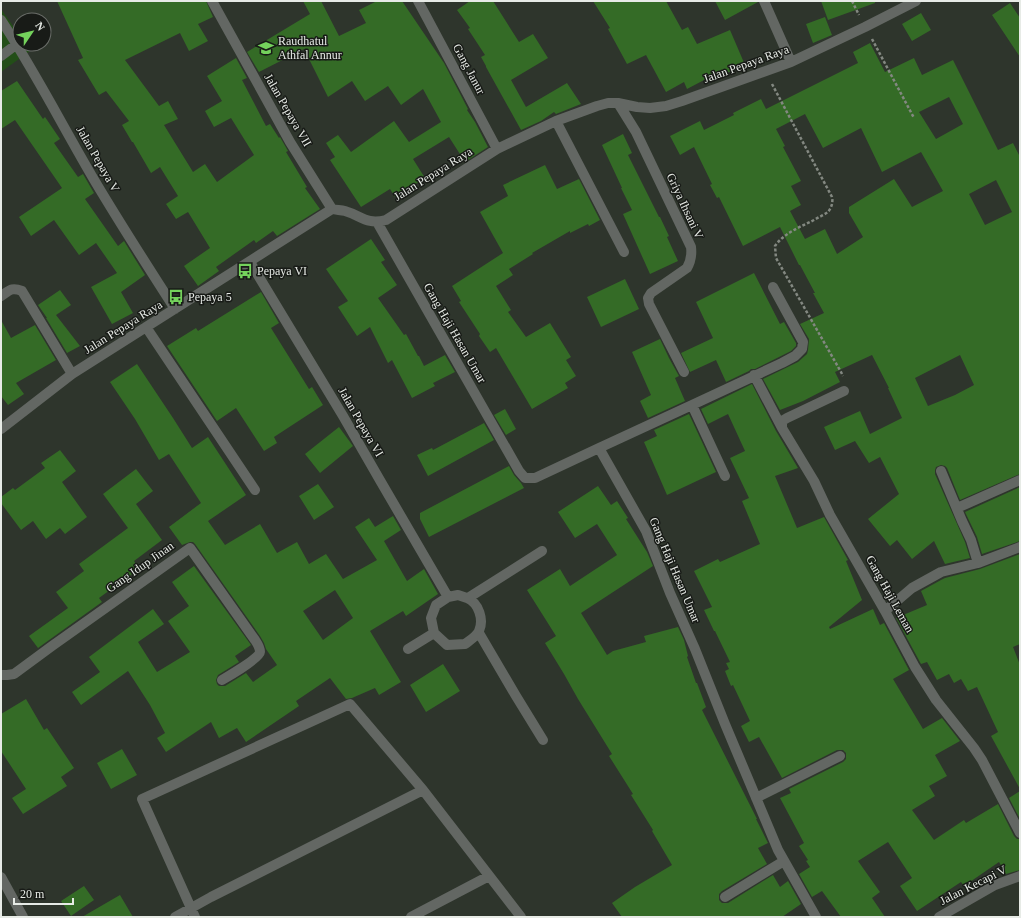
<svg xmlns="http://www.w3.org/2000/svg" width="1021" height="918" font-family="Georgia,serif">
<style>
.green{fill:#234e18}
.building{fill:#346b26;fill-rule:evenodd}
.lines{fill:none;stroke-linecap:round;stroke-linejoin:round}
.path{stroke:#838881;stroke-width:2.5;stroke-dasharray:3 2;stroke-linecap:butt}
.minor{stroke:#636763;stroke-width:10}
.labels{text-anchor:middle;stroke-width:3;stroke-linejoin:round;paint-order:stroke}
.poi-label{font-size:12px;fill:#e7ebe6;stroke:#181b17;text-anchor:start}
.street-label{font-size:12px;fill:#e7ebe6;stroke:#181b17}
</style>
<rect width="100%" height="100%" fill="#2e352c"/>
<path class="green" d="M1,9L20,36V44H25L30,51L1,72Z"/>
<path class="building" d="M57,1H206L213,17L198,24L208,41L189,51L180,33L125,60L159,106L168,101L178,119L164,125L193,172L205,164L217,182L254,155L231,118L214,127L205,111L222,101L207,76L236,58L247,78L242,80L266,126L270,124L279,138L280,137L288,151L286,152L307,187L305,188L320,209L277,236L273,231L256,243L254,240L216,267L219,271L198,286L184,266L210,248L188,212L176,219L166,204L178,196L160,167L151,173L133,142H132L122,125L129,121L106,91L99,95L78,60L83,58Z
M303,1H321L339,36L366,23L359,10L377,1H402L444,63L468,109L467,110L475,122L488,147L465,162L449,137L413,159L425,178L395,197L390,189L361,207L330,160L335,157L326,143L338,135L351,152L394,121L409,142L441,122L423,89L401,105L388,86L365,101L352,81L328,97L304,49L259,72L247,52L310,14Z
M470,1H493L519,42L533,34L548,58L511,80L526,107L567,83L581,104L556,114L554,112L541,121L521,130L486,67V66L481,57L485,55L468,29L470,28L457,10Z
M593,1H666L682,30L688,27L697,44L730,30L745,65L727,73L725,69L687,89L684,82L666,92L646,55L627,64L608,29L610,28Z
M715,1H758V2L725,20Z
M821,1H875V3L828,20Z
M1010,3L1020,18V57L992,15Z
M921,13L931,30L912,41L902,24Z
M825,17L832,35L813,43L806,24Z
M870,43L885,72L914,58L922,75L953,60L998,150L1013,143L1020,157V474L960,500L947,468L945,466L941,465L936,467L935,470V474L965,542L970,558L945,564L934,541L912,559L897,540L890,546L868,519L899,494L880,457L869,463L855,441L835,450L824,427L860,411L870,434L902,418L888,388H889L872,355L835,372L840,382L803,401L780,410L763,379L798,362L807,354L808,350L809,339L800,324L824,313L813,293H815L800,265H799L780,227L743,246L719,197L717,198L710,185L712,184L694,147L680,155L670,136L700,121L704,130L734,115L733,113L761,99L766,109L858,63L853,52ZM949,97L963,124L936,139L919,112ZM805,114L823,148L861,128L882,172L921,152L943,191L912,207L894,179L849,207V213L863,237L837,254L825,229L805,239L790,211L801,205L791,186L801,181L783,147L785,146L776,129ZM996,180L1012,212L985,225L969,194ZM960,355L974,385L955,395L928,406L915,378Z
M17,81L43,119L45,117L60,139L54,143L78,177L83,174L94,193L85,199L118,246L124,241L145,275L121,292L133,313L112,324L91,287L117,273L96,243L79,255L54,220L31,236L19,217L62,188L15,120L1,129V91Z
M623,134L632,153L628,155L659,217H660L669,236L667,237L678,261L650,274L623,214L632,210L621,188H622L602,145Z
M545,165L557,189L579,179L600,220L589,226L588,224L570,233V231L532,253L533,254L509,269L513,275L496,286L511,310L508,312L526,337L550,323L571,357L566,360L576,376L565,383L568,388L532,409L496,348L490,352L479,336L480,334L459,302L461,301L452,286L503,253L480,212L508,196L503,185Z
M371,239L385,260L381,262L397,285L378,298L404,335L406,334L418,356H419L424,366L445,355L455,372L433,383L435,386L412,398L392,360L388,363L370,327L357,336L338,307L348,301L326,269Z
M754,273L780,324L784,322L796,343V346L791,351L755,369H751L749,371L726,382L716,360L690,372L681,353L713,338L696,302Z
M625,279L639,309L601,327L587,297Z
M60,290L71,305L56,315L80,346L67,353L46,318H47L38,305Z
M261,292L279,323L271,328L309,389L312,387L323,405L274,437L277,443L264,451L236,408L217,421L167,346L196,328L198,331Z
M1,320L11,338L35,325L56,360L16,383L24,394L8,405L1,396Z
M660,339L669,358L679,376L675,378L685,401L648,418L640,401L651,395L632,352Z
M137,364L173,418L192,448L208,437L246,495L208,521L225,545L260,524L277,553L297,542L309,564L326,554L343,579L377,560L355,527L369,518L375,527L393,516L401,530L384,541L407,581L424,569L438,594L406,616L403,611L370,631L401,682L379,695L375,688L352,698L346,699L330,678L296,701L299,706L246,742L237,728L219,738L211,722L166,752L157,738L165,733L150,705L128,671L81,705L72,692L100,672L89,657L153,609L164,624L138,642L157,672L190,652L168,621L189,606L172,582L194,566L251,645L235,656L239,662L218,675L216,680L217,684L219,686H225L246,673L253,682L277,665L266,649L264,643L260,636L195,544L193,542H190L182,545L169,527L201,503L169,454L159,460L135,419L110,382ZM335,590L353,618L323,640L303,611Z
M752,384L776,431L798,468L775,476L797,528L824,517L848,560L846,561L862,600L829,627L830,629L873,609L880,625L884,623L909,670L893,679L923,729L942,718L960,741L935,755L947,776L929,786L935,796L912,810L934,840L964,820L966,823L998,804L1014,836L1017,839H1020V870L1006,874L999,862L964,886L961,882L917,911L900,886L912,878L888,842L858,861L880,892L872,898L885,917H841L822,891L812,897L799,874L810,867L806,861L808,860L799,846L804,843L780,798L791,793L789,789L843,762L846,759V753L843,750H837L782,778L759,737L749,742L741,726L750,721L733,685L731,686L725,671L729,669L726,663L730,662L715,631H714L704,610L712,607L694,571L718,559L720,562L760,544L742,501L749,498L730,458L745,451L728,414L708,424L701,409Z
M505,409L516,429L506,435L494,415Z
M689,414L716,472L667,495L644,442L657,436L654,430Z
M484,423L494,440L428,476L417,455L432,448L433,450Z
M339,427L353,446L320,473L305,454Z
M60,450L76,471L62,482L87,517L65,534L60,528L46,539L33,521L21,530L1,503V497L13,488L15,490L45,468L41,463Z
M509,466L514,475L521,483L524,488L429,537L420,519V513Z
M136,469L153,491L136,504L162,540L134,561L139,569L99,598L102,602L38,648L29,636L68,608L56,592L84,571L79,564L128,528L103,494Z
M318,484L334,507L314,520L299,496Z
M598,486L611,505L617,501L628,518L626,519L647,552L653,566L581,613L607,655L613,651L646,642L644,636L678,627L684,640L688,656L687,657L696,683H697L706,707L702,710L757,819H756L768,843L758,848L767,864L722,891L719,894V900L722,903H728L773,875L780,887L788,881L801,904L782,917H622L612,903L635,887L672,865L652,831L653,830L631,795L633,794L609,756L612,754L578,699L564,674L545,643L556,636L527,590L560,569L570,586L617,555L597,524L575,538L558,512Z
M1020,487V541L982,554L977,537L965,512Z
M1020,554V644L1013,647L1020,665V789L991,736L998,732L977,687L968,691L961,679L954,683L949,674L937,680L927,662L921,664L896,618L927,605L921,591L941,580L945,578L980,569Z
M443,664L460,691L426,712L410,685Z
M26,699L44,730L47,728L74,768L61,777L67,786L23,814L12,798L26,789L1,751V714Z
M122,749L137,775L111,789L97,763Z
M1020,791V819L1009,798Z
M84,886L94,900L71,916L61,901Z
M120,895L133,917H82Z"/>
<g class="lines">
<path class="path" d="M852,1L859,15
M872,39L914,118
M772,84L832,197C833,202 832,207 828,212C824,215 819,217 814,220C800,227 784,233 775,246L776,258L841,372L843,376"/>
<path class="minor" d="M212,1L290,142L332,209
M418,1L497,149
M764,1L791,62
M1,20C36,73 64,129 96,183C121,225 148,267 175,309
M1,56L17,44
M618,103L636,132L691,247C692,255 691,261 687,268L651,293L648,298L649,304L684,372
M556,121L624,252
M377,222L519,471L525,478H535L599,448L646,531L670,593L695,649L725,724L778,850L816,917
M250,262L343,416L381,482L448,597
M1,296C10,290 12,287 22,291L72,374
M146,327L255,490
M754,375L782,428
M844,391L787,418L782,421V428L814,481L830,515L885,611L915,667L936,700L974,748L982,760L1020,833
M1,429L72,374L332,209C336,210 341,210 345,211C362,216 366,225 386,220L497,149L556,121L597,106L608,103H618L637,107L650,108L666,106L682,101L791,62L865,27L916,1
M599,448L692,405
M941,471L962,521L971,540L978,563
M725,476L692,405L782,363L795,356L802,349L803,342L773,287
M957,508L1020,480
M458,595C461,596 464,597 467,598C479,603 484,620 479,631C477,636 469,641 465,644L447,645L434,633L431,618L436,605L448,597Z
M468,598L542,551
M885,611L912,588L941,572L978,563L1020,547
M479,633L516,696L543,740
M408,649L434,633
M1,675H7L14,674L52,646L190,548L255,640C257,643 260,647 260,652C260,658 229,676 222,680
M756,798L840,756
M1,877L23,917
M725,897L784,861
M175,917L211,897L423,790
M195,917L142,799L350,704L423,790L521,917
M411,917L489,876
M939,917L995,885L1020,876"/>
</g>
<defs>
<symbol id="school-bare" viewBox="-9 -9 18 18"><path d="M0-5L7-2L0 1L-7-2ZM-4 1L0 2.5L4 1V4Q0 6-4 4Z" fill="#74d25c" stroke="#181b17" stroke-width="2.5" paint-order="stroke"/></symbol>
<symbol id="bus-bare" viewBox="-9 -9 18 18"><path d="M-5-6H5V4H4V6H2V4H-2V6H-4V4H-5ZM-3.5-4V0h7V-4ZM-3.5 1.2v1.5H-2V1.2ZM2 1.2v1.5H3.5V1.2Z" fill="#74d25c" stroke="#181b17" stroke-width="2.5" paint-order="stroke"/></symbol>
</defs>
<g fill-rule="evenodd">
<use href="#school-bare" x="255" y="37" width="22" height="22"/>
<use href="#bus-bare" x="234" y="260" width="22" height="22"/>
<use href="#bus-bare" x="165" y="286" width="22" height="22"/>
</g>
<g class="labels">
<g class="poi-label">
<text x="278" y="45">Raudhatul<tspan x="278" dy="14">Athfal Annur</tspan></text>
<text x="257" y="275">Pepaya VI</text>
<text x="188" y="301">Pepaya 5</text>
</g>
<g class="street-label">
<text transform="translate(746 64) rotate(-20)" y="4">Jalan Pepaya Raya</text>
<text transform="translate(469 69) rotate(62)" y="4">Gang Janur</text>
<text transform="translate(288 110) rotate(60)" y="4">Jalan Pepaya VII</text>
<text transform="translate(98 159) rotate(60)" y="4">Jalan Pepaya V</text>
<text transform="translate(433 174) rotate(-32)" y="4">Jalan Pepaya Raya</text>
<text transform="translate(685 206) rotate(65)" y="4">Griya Ihsani V</text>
<text transform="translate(123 327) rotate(-32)" y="4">Jalan Pepaya Raya</text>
<text transform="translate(455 333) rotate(60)" y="4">Gang Haji Hasan Umar</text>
<text transform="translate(361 422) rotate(60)" y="4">Jalan Pepaya VI</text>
<text transform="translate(140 567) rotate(-35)" y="4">Gang Idup Jinan</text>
<text transform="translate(675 570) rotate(67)" y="4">Gang Haji Hasan Umar</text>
<text transform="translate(890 594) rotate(61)" y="4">Gang Haji Leman</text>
<text transform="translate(973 885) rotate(-27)" y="4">Jalan Kecapi V</text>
</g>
</g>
<rect width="1021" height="918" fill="none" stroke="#e7ebe6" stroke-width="4"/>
<g transform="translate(32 32) rotate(55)"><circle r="19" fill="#181b17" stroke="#6b6e6a"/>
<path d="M0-3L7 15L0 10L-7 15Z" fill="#74d25c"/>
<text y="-6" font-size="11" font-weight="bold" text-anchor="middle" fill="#e7ebe6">N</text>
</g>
<path d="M14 898v6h59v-6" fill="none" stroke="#e7ebe6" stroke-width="2"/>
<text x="20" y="898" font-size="12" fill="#e7ebe6" stroke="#181b17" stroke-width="3" paint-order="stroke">20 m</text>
</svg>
